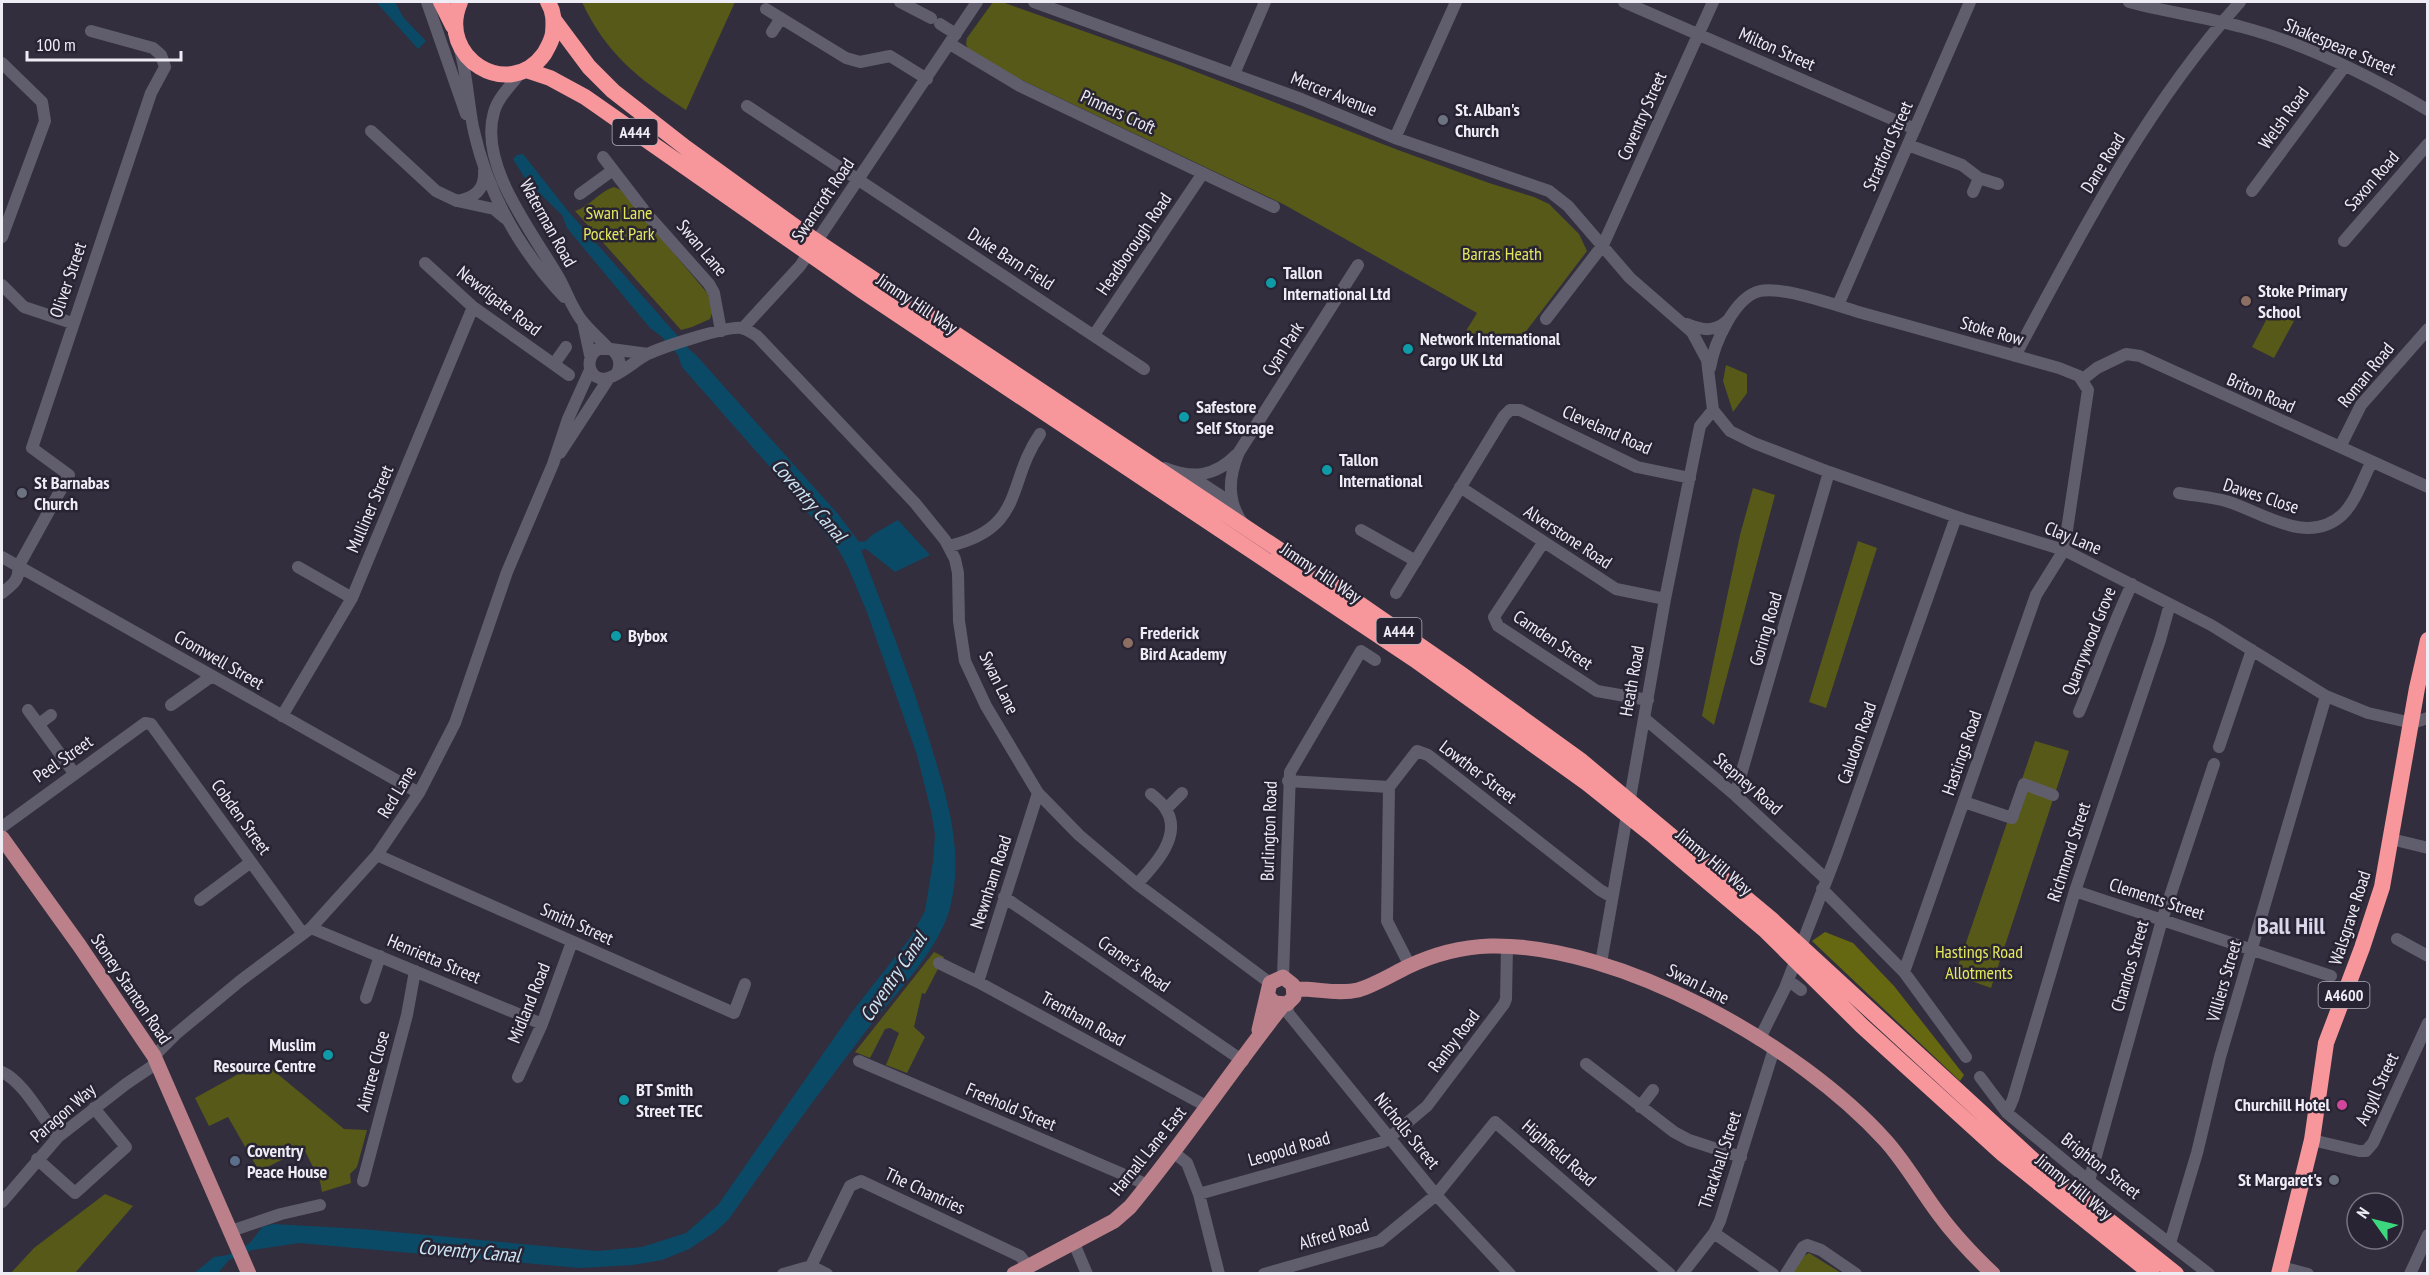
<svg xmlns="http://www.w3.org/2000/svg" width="2429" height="1275" font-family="'PT Sans Narrow',sans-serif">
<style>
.green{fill:#575918}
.forest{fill:#666711}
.water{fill:#0b4a67}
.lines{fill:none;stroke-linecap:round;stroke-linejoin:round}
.minor{stroke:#605d6d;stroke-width:12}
.major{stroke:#bb8089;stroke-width:15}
.highway{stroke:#f7979b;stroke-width:16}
.worship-dot{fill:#6b7280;stroke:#282433;stroke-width:2}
.culture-dot{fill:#0f9aa8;stroke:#282433;stroke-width:2}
.education-dot{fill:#8d6e63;stroke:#282433;stroke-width:2}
.hotel-dot{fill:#d1479c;stroke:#282433;stroke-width:2}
.service-dot{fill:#5c6f8a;stroke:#282433;stroke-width:2}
.labels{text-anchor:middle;stroke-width:5;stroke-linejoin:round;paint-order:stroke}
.shield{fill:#282433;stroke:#b3b0bb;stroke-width:1.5}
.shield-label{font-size:16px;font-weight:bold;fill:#eeecf5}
.street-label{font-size:18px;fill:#eeecf5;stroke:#282433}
.poi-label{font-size:18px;font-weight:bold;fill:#eeecf5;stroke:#282433;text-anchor:start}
.park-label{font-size:18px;fill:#e4e85e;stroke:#282433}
.water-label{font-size:20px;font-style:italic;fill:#cde4f3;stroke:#282433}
.district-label{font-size:24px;font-weight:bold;fill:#dcd8eb;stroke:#282433}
</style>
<rect width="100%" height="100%" fill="#322e3d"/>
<path class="green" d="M582,2H735L686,110C639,79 606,54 582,2Z
M993,2H1002L1173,63L1398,150L1489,183L1534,197L1549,204L1579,234L1587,251L1521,338C1499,349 1486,343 1466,331L1477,313L1283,204L1009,74L968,48L966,44L967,38Z
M614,187L621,190L708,294L713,310L710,319L692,327L681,330L575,211C591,206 598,192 614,187Z
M2272,309L2294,321L2274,358L2252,347Z
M1726,365L1747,374V393L1733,412L1723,381Z
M1753,488L1775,495L1714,725L1702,716L1740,535Z
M1858,541L1877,548L1826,708L1809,702Z
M2035,741L2069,751L1991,988L1955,975Z
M934,952L944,957L925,994L922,993L914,1027L925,1037L907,1073L886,1065L899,1033L890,1028L885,1029L870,1058L855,1052Z
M262,1061L344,1129L367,1130L357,1167L350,1174L351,1183L322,1192L320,1181L304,1149L259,1171L228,1117L209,1126L195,1098Z
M105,1194L133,1206L75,1273H11L34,1248Z
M1809,1253L1841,1273L1792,1274L1804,1256Z"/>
<path class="forest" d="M1825,932L1853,943L1894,986L1964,1075L1960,1081L1812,941Z"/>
<path class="water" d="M376,2H395L403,17L426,41L418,49Z
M523,154L568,211L690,350L696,355L838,514L859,542L866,541L872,535L898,520L930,555L895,572L866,549L861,550C885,613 910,675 929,739C946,795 965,849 950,908C938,952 893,996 866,1031C819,1093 773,1155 729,1219L715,1232L689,1249L662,1260L633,1265L580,1268L299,1243L252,1250L229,1260L218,1273L193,1274L214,1257L228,1255L250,1243L262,1227L273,1224L362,1229L597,1251L642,1247L686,1233L718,1205L852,1012L910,938L925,911L933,862L935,834L931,811L917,755L867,612L848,567L838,549L776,474L682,367L678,355L661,336L650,328L567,228L562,215L526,180L513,159L517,155Z"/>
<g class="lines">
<path class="minor" d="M427,2L466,114
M900,2L931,18
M1034,2L1301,99L1395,138L1549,191L1568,206L1630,278L1692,332L1707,360L1713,410L1730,431L1754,443L1829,472L1963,519L2064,550L2211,625L2326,696L2368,713L2412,723L2428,718
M1624,2L1915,129
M2129,2C2166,12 2205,17 2242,27C2307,44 2370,76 2428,110
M766,9L846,58L860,62L890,56L927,79
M940,24L956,34
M772,32L781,18
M950,44L1020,86L1274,207
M460,50C467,75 468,101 473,127C487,192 519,249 564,297
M2,63L42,102L45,121L2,237
M522,71C513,83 498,97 494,112C478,166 534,234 559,278C567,292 572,309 583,322C590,331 600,339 608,348
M1234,74L1265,2
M747,106L1144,369
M371,131L436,191L457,201
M1395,138L1456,2
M1908,145L1962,165L1979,178L1998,184
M603,157L646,213L709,284L714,293L721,331
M484,171C485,189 475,198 457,201L494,209L505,218
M2252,191L2345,66
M1973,192L1979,178
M580,194L613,170
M2344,241L2428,144
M425,263L473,307L569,375
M2,285L24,307L72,323
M1838,305L1970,2
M1546,319L1603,245L1713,2
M583,322L590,355
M1687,324C1702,330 1715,333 1728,320
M743,328L800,266L977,2
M1094,335L1203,173
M611,349L648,354
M2015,356C2081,233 2146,106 2240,2
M554,364L566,347
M1710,368C1714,344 1734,297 1760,291C1783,286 1838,306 1862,313C1928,331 1994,350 2059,368L2079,376L2088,390L2064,550L2036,595L1904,972
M617,373C622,363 619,355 611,349H598C583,358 589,383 608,378C620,375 636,360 648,354C662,347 727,326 741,328C747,329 752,333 757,336L915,503L945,540L955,559L958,573L959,621L965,661L986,706L1038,793L1079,835L1137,884L1270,983
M2083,379L2097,368L2126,354L2140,356L2428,487
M2340,447L2361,405L2428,329
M560,453L609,378
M1165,468C1192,479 1215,477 1236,455
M1189,475L1224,498L1233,508
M1460,487L1616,589L1665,599
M2179,493C2195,496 2213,497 2229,502C2263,513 2308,546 2342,515C2355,503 2363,479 2371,463
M1243,524C1227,501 1228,478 1239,452L1358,265
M1361,530L1416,561
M1543,543L1494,617L1498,626L1597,691L1648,700
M949,546C1026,528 1006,483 1040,434
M2,557L419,793
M298,567L352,598
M2,593C12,585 20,580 18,567L69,475L32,448L151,93L165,67L161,55L153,48L91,31
M1396,593L1504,416L1510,410H1520L1637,467L1690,478
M171,705L212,676
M28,710L74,773
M2079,712C2097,669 2112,626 2132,584
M282,716L352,598L473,307
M1644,718L1735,795L1826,879
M39,724L51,715
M2219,747L2252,650
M1288,781L1389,787
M1735,795L1829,472
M1964,802L2012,818L2024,784L2053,795
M1166,809L1182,793
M2,827L145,723L151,724L303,934
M2391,839L2428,848
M377,855L734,1013L745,984
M1137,884C1154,866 1184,835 1165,808C1162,803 1156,798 1151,794
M1822,889L1904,972L1966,1057
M2075,891L2331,976
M1004,897L1243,1061
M200,900L251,862
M311,928L542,1024
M2397,939L2428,956
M939,963L978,982L1208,1107
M1601,963L1665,599L1700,426L1713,410
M1410,966L1387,921L1389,787L1417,751L1428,755L1600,890L1612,897
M1283,977L1290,772L1361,651L1375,660
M1788,980L1801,990
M978,982L1038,793
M366,998L380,956
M1287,1004L1288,1013L1436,1195L1510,1274
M1759,1040L1785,988L1837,853L1956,517
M154,1056L176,1034L240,981L311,928L377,855L419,793L455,723L507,572L553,464L568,419L590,370
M859,1061L1148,1185
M1586,1064L1674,1132L1689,1140L1741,1157
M2,1072C24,1082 42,1118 58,1137
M518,1077L542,1024L572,942
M1980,1077L2007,1113L2089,1181L2209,1274
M1640,1107L1653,1090
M2007,1113L2013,1099L2075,891L2160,640L2170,604
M2312,1140L2359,1151H2366L2373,1143L2428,1023
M1173,1152L1187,1163L1199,1194L1219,1274
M37,1159L75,1193L126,1147L94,1108
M363,1181L407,1015L415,971
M2089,1181L2162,920L2214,764
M1199,1194L1383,1142L1389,1138L1427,1106L1504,1004L1506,999L1507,946
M2,1202L58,1137L126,1084L157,1063
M231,1231L281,1214L320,1205
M1714,1233L1773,1274
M1073,1241L1087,1274
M2170,1243L2197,1153L2220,1057L2326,696
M811,1266L850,1186L861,1181L1020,1256L1028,1266
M2281,1267L2308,1274
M783,1274L811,1266L827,1274
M1264,1274L1380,1241L1436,1195L1495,1122L1670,1274
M1682,1274L1714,1233L1720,1221L1774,1049
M1786,1274L1803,1247L1807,1245L1821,1250L1856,1274
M2410,1274L2428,1235"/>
<path class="major" d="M2,838L79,945L154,1056L249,1274
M1295,989C1315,988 1338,995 1358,990C1375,985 1391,975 1407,967C1434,954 1460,947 1490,946C1619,943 1800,1046 1885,1140C1905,1162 1920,1189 1938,1213C1954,1235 1973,1255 1993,1274
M1259,1030L1270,983L1283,977L1293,985L1294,997L1287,1004L1274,1003L1268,996
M1014,1274L1114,1221L1130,1207C1184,1142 1231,1071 1283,1005"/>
<path class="highway" d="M441,2L453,26
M460,2C436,58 509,102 544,54C548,47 552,41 553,33C554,21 554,12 548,2
M554,20L589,67L613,91L686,148L801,231L1332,585L1461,674L1580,760L1772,920L2033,1160L2176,1274
M526,70L550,78L585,97L864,292L1414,659L1587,783L1651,834L1766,931L1862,1026L2003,1154L2152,1274
M2279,1274L2312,1140L2326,1043L2362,948L2382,887L2417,688L2428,640"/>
</g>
<g class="worship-dot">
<circle cx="1443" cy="120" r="6"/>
<circle cx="22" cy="493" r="6"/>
<circle cx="2334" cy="1180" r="6"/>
</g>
<g class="culture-dot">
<circle cx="1271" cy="283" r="6"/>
<circle cx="1408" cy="349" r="6"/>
<circle cx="1184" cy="417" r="6"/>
<circle cx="1327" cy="470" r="6"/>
<circle cx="616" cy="636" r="6"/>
<circle cx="328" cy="1055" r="6"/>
<circle cx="624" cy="1100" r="6"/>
</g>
<g class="education-dot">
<circle cx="2246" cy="301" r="6"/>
<circle cx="1128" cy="643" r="6"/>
</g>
<circle class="hotel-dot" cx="2342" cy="1105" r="6"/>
<circle class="service-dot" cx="235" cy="1161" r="6"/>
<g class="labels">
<g class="shield">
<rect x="612.5" y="119" width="45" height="26" rx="4.5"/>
<rect x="1376.5" y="618" width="45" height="26" rx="4.5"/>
<rect x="2318.5" y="982" width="51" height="26" rx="4.5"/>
</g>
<g class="shield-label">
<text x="635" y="138">A444</text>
<text x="1399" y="637">A444</text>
<text x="2344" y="1001">A4600</text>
</g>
<g class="street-label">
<text transform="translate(2340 47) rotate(23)" y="6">Shakespeare Street</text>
<text transform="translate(1777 49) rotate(24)" y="6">Milton Street</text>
<text transform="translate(1334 94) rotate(22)" y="6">Mercer Avenue</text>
<text transform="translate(1118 112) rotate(25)" y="6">Pinners Croft</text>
<text transform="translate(1642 116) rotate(-66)" y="6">Coventry Street</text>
<text transform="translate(2284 118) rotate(-54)" y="6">Welsh Road</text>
<text transform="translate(1888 146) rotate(-66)" y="6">Stratford Street</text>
<text transform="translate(2103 163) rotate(-58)" y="6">Dane Road</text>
<text transform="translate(2372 181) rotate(-49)" y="6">Saxon Road</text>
<text transform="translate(823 200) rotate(-56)" y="6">Swancroft Road</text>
<text transform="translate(548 223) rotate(61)" y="6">Waterman Road</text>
<text transform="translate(1134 244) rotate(-56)" y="6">Headborough Road</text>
<text transform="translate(702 248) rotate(50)" y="6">Swan Lane</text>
<text transform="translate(1011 259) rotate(33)" y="6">Duke Barn Field</text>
<text transform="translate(68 280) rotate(-71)" y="6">Oliver Street</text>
<text transform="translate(499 301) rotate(38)" y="6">Newdigate Road</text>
<text transform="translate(917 304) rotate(34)" y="6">Jimmy Hill Way</text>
<text transform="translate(1992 331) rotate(16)" y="6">Stoke Row</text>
<text transform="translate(1283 349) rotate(-57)" y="6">Cyan Park</text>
<text transform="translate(2366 375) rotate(-51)" y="6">Roman Road</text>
<text transform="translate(2261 393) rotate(24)" y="6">Briton Road</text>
<text transform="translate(1607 430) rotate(24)" y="6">Cleveland Road</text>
<text transform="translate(2261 496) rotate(18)" y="6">Dawes Close</text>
<text transform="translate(370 509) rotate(-67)" y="6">Mulliner Street</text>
<text transform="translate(1568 537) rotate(33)" y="6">Alverstone Road</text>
<text transform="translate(2073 538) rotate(22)" y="6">Clay Lane</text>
<text transform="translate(1321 573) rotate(34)" y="6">Jimmy Hill Way</text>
<text transform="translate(1766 629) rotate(-74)" y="6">Goring Road</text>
<text transform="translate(1553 640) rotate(34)" y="6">Camden Street</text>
<text transform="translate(2089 641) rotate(-68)" y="6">Quarrywood Grove</text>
<text transform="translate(219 660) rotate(30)" y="6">Cromwell Street</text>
<text transform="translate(1632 681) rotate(-80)" y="6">Heath Road</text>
<text transform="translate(999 683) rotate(64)" y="6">Swan Lane</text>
<text transform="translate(1857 743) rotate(-71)" y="6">Caludon Road</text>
<text transform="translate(1962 753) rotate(-71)" y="6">Hastings Road</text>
<text transform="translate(63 759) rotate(-35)" y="6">Peel Street</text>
<text transform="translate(1478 772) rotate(37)" y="6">Lowther Street</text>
<text transform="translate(1748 784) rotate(41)" y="6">Stepney Road</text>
<text transform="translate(397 792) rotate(-59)" y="6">Red Lane</text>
<text transform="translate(241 817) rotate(54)" y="6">Cobden Street</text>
<text transform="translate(1269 831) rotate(-88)" y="6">Burlington Road</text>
<text transform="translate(2069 852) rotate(-72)" y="6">Richmond Street</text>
<text transform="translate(1714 862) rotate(40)" y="6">Jimmy Hill Way</text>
<text transform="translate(991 882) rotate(-72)" y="6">Newnham Road</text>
<text transform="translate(2157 899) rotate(18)" y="6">Clements Street</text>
<text transform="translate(2350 918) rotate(-72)" y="6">Walsgrave Road</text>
<text transform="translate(577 924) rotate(24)" y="6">Smith Street</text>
<text transform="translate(434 959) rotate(23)" y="6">Henrietta Street</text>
<text transform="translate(1134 964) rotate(35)" y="6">Craner's Road</text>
<text transform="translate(2130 966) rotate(-74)" y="6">Chandos Street</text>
<text transform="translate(2224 981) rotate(-74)" y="6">Villiers Street</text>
<text transform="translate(1698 984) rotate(27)" y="6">Swan Lane</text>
<text transform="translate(131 989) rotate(56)" y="6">Stoney Stanton Road</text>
<text transform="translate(529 1003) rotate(-68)" y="6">Midland Road</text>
<text transform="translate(1083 1019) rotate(29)" y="6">Trentham Road</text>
<text transform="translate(1454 1041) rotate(-53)" y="6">Ranby Road</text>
<text transform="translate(373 1071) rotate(-75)" y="6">Aintree Close</text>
<text transform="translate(2377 1089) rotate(-65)" y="6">Argyll Street</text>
<text transform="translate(1011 1107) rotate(23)" y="6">Freehold Street</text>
<text transform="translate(63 1113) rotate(-41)" y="6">Paragon Way</text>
<text transform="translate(1407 1131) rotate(51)" y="6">Nicholls Street</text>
<text transform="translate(1289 1149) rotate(-16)" y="6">Leopold Road</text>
<text transform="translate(1148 1151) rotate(-51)" y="6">Harnall Lane East</text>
<text transform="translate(1559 1153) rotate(41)" y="6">Highfield Road</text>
<text transform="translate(1720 1160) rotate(-72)" y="6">Thackhall Street</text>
<text transform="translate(2101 1166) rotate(38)" y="6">Brighton Street</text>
<text transform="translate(2074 1187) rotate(39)" y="6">Jimmy Hill Way</text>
<text transform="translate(925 1191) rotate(25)" y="6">The Chantries</text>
<text transform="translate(1334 1234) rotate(-16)" y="6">Alfred Road</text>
</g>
<g class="poi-label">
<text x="1455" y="116">St. Alban's<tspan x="1455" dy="21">Church</tspan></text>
<text x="1283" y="279">Tallon<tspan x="1283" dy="21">International Ltd</tspan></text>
<text x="2258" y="297">Stoke Primary<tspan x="2258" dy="21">School</tspan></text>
<text x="1420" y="345">Network International<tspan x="1420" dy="21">Cargo UK Ltd</tspan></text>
<text x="1196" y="413">Safestore<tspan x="1196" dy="21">Self Storage</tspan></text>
<text x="1339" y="466">Tallon<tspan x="1339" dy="21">International</tspan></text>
<text x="34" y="489">St Barnabas<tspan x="34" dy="21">Church</tspan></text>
<text x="1140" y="639">Frederick<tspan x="1140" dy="21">Bird Academy</tspan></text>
<text x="628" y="642">Bybox</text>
<text x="316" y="1051" text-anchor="end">Muslim<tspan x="316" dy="21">Resource Centre</tspan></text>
<text x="636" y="1096">BT Smith<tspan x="636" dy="21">Street TEC</tspan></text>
<text x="2330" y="1111" text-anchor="end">Churchill Hotel</text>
<text x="247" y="1157">Coventry<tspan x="247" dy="21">Peace House</tspan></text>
<text x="2322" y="1186" text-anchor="end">St Margaret's</text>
</g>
<g class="park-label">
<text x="619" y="219">Swan Lane<tspan x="619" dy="21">Pocket Park</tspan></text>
<text x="1502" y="260">Barras Heath</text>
<text x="1979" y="958">Hastings Road<tspan x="1979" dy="21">Allotments</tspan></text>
</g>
<g class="water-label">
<text transform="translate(809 500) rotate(49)" y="7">Coventry Canal</text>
<text transform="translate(893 977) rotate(-56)" y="7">Coventry Canal</text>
<text transform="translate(469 1251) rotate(5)" y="7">Coventry Canal</text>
</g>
<g class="district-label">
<text x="2291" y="934">Ball Hill</text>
</g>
</g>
<rect width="2429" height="1275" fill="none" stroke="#eeecf5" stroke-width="6"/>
<g transform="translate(2375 1221) rotate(304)"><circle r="28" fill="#282433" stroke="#777481" stroke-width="1.5"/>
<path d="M0-4.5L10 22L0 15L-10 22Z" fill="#3dd77e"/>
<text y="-9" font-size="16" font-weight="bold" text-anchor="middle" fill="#eeecf5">N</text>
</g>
<path d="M27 51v9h154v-9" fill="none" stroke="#eeecf5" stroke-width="3"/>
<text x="36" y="51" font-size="18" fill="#eeecf5" stroke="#282433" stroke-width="4.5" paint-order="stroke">100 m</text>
</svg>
